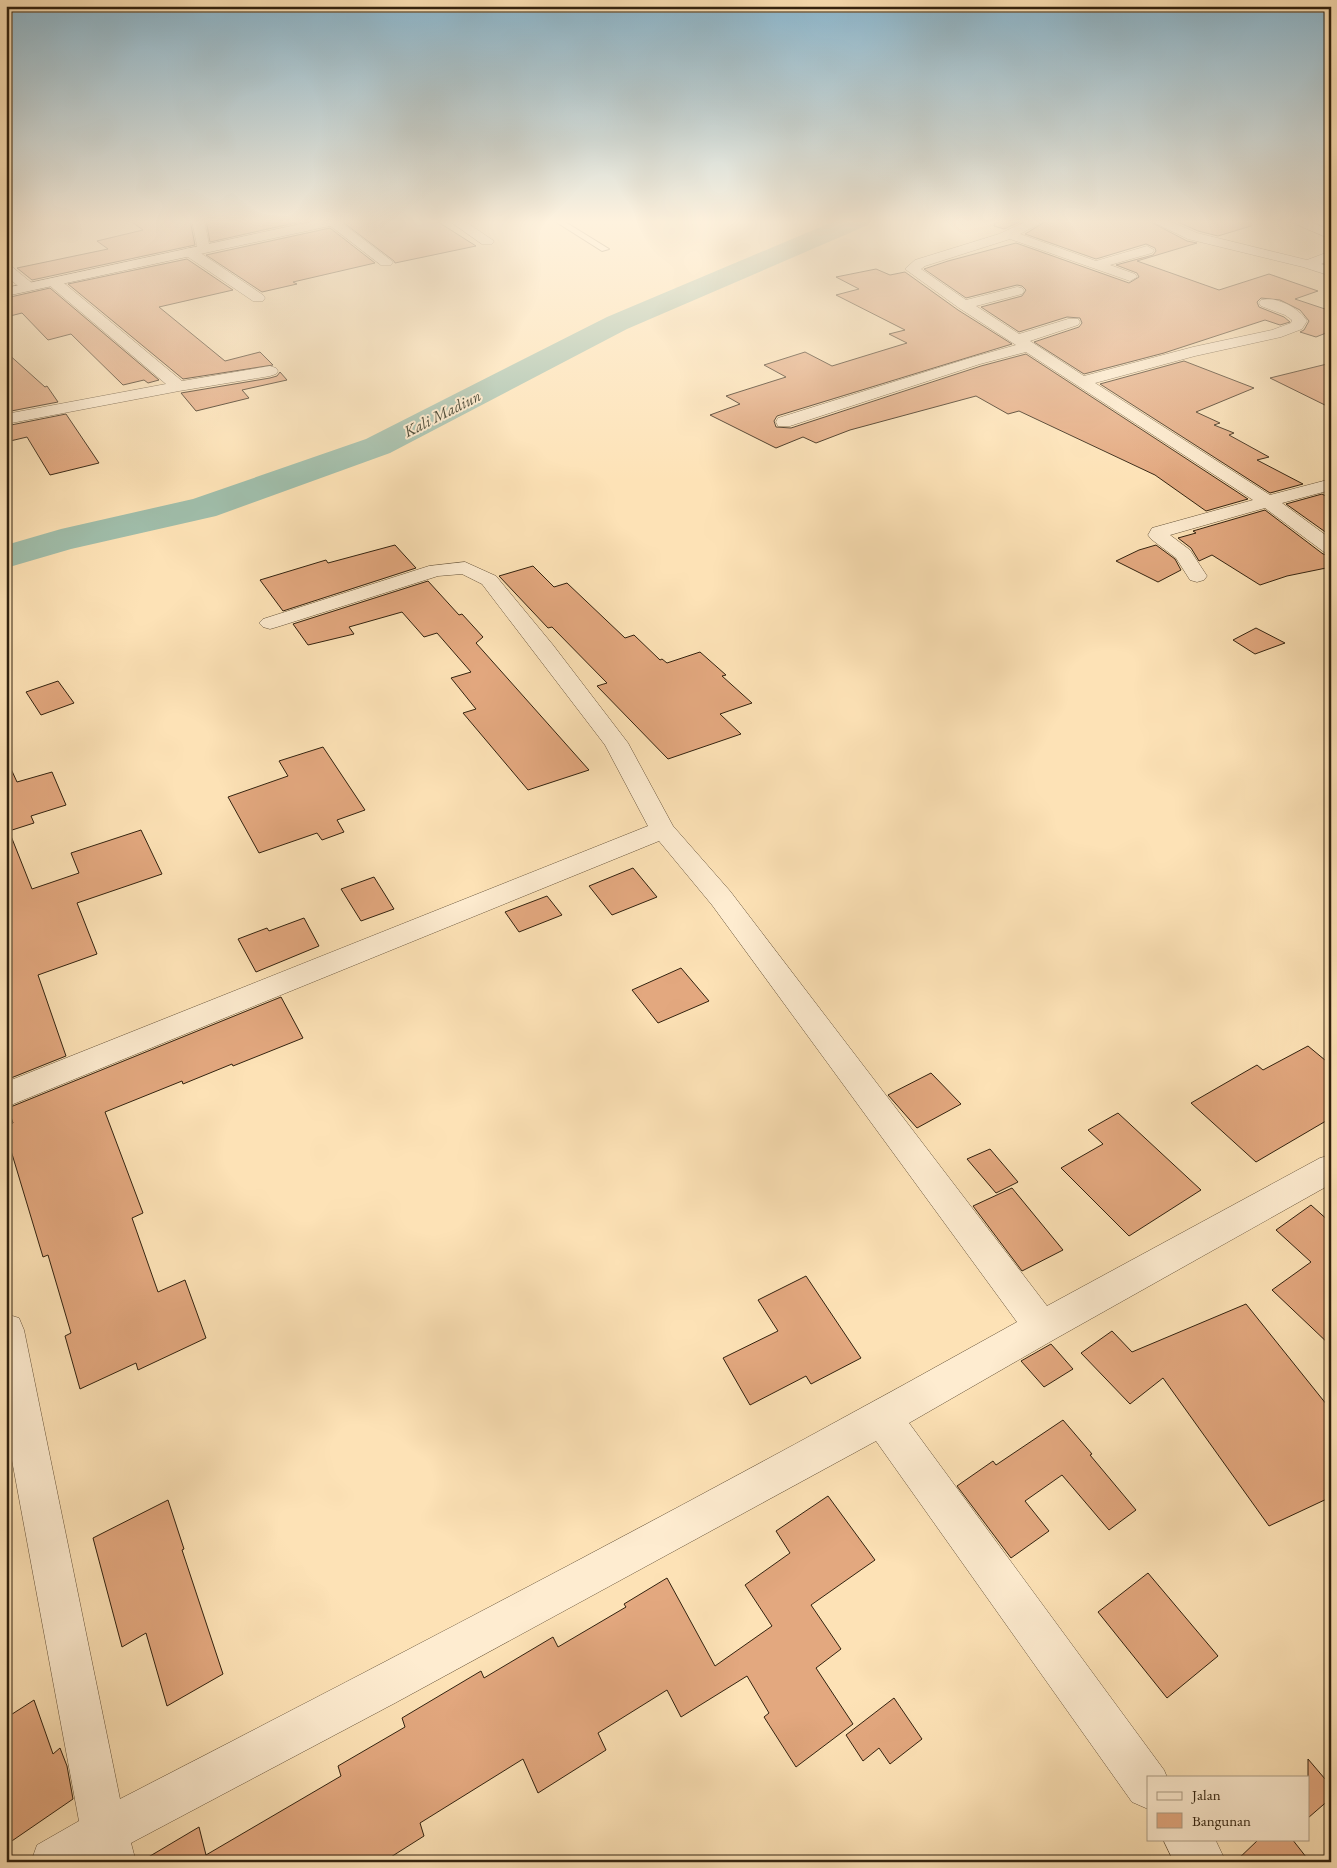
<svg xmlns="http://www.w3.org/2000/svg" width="1337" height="1868" font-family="'EB Garamond',serif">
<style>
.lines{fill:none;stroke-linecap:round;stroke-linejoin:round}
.river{fill:#a0beab;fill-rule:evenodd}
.building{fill:#e3a87f;stroke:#32220f}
.lane-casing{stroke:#655239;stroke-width:2}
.street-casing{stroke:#655239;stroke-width:1}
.secondary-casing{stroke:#32220f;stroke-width:1}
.lane{fill:#feecd0;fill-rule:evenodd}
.street{fill:#feecd0;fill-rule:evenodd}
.secondary{fill:#feecd0;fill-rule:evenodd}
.labels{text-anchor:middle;stroke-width:4;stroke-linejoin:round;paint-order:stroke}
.far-water-label{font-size:16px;font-style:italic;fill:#53513e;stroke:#feecd0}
</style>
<rect width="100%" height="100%" fill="#fde2b6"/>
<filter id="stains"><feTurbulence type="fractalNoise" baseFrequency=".004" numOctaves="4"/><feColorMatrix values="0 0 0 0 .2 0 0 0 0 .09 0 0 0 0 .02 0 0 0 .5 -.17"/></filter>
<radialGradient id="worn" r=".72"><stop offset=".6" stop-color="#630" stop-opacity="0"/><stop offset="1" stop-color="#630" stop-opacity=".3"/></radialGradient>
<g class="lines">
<path class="river" d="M837,220H871L868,225L627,329L390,453L216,516L71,549L6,568V545L61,529L193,499L366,439L607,317Z"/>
</g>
<path class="building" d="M129,220H190L195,245L32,280L17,268L108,249L97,241L143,230Z
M206,220H308L210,242Z
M347,220H435L476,246L395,263L394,261L344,223Z
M995,220H1024L1004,229L994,226Z
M1048,220H1147L1187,241L1197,243L1137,261L1219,290L1269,274L1318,291L1295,299L1331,311V331L1316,337L1300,332L1304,330L1309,321L1300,310L1280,300L1261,298L1257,302L1259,307L1284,317L1290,322L1280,325L1265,320L1164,353L1084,374L1034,342L1079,327L1082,323L1080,318L1067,317L1019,332L981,307L1022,296L1026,290L1022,286L1017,285L966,298L924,269L948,261L1016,243L1129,283L1139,277L1137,273L1116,265L1153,255L1156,251L1155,248L1146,244L1096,259L1025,234Z
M1173,220H1251V226L1218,236L1198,231Z
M330,228L375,263L293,282L297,284L262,292L206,255Z
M187,259L233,290L159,307L225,361L260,352L273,365L183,379L68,284Z
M876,269L890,275L905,272L958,310L1012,344L777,416L774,421L776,427L791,428L981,366L1026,354L1248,499L1206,511L1155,475L1019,411L1008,414L976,396L850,430L816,443L803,437L776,448L710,415L740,404L726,396L786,377L764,365L805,352L832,366L907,343L889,334L905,330L836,295L859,289L836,277Z
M50,288L159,380L148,383L144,380L123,385L71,334L48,340L22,313L6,317V298Z
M6,352L45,387L47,386L58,402L6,412Z
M1184,361L1254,388L1196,412L1220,423L1214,425L1234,433L1229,435L1269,457L1257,460L1303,484L1270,493L1100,384Z
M1331,363V408L1270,378Z
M280,372L287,380L242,390L249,398L196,411L181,393L270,378L277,376Z
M66,414L99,463L50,475L27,437L6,442V426Z
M1322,494L1331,499V536L1286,504Z
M1265,510L1323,554L1331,556V567L1287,576L1260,585L1212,555L1199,561L1191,548L1178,538L1196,533L1193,531Z
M395,545L416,568L283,611L260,580L326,560L328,563Z
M1156,545L1175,559L1181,570L1158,582L1116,561L1139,550Z
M533,566L554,587L567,583L625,638L634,635L660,660L662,659L667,663L700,652L726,675L722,676L752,703L720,714L741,734L668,759L597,686L607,683L552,627L548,628L499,576Z
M428,581L459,615L462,614L483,637L476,643L589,770L528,790L463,713L476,709L451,678L471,672L437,633L424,637L402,612L349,627L354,634L308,645L293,624Z
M1256,628L1285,643L1255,654L1233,640Z
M58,681L74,703L41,715L26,692Z
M323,747L365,810L337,820L344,832L322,840L317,833L259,853L228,797L288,776L279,761Z
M6,758L17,782L52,772L66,805L31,816L34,823L9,831L32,889L79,873L71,853L141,830L162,874L77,903L97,954L38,975L66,1056L6,1080Z
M633,868L657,897L612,915L589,886Z
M374,877L394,909L361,921L341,889Z
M547,896L562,915L519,932L505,912Z
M304,918L319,946L256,972L238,939L267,928L269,931Z
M681,968L709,1001L658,1023L632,990Z
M281,997L303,1038L233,1066L232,1064L183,1084L182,1081L105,1112L143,1213L132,1218L158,1292L185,1280L206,1338L138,1370L136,1363L80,1389L65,1336L71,1333L48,1255L43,1257L6,1134V1126L13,1123L8,1108Z
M1308,1046L1331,1065V1118L1256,1162L1191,1103L1257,1065L1263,1070Z
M931,1073L961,1104L917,1128L888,1095Z
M1118,1113L1201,1190L1129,1236L1061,1168L1103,1144L1088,1130Z
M990,1149L1018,1182L996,1193L967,1159Z
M1012,1188L1063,1250L1022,1271L973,1206Z
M1311,1205L1331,1223V1346L1272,1290L1311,1262L1276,1230Z
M806,1276L861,1358L811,1384L806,1376L750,1405L723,1358L778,1331L758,1300Z
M1246,1304L1331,1410V1497L1269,1526L1163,1378L1130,1404L1081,1353L1112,1331L1132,1352Z
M1051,1344L1073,1369L1044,1387L1021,1361Z
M1063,1420L1092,1454L1090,1455L1136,1510L1109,1530L1062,1475L1025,1501L1049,1531L1011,1558L957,1486L993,1461L996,1465Z
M828,1496L875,1560L811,1605L841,1649L816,1668L853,1724L796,1767L764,1717L769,1713L747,1676L681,1717L667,1690L598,1733L606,1750L538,1793L523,1759L420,1823L424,1836L383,1862H140L199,1827L206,1855L341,1776L338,1766L405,1727L402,1718L481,1671L484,1678L553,1637L558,1647L626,1607L624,1604L667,1578L715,1666L772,1626L745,1585L790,1553L776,1531Z
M168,1500L184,1549L182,1550L223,1674L167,1706L146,1633L122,1647L93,1538Z
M1148,1573L1218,1656L1167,1698L1098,1612Z
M894,1698L922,1739L890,1764L879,1748L863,1761L846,1735Z
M34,1700L53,1754L60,1748L67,1766L73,1799L6,1845V1718Z
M1308,1759L1331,1786V1798L1308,1818Z
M1259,1839H1292L1310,1862H1235Z"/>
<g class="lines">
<defs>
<path id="lane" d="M553,220H562L609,249L602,251Z"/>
<path id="street" d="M192,220H204L210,249L208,252H199L263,295L265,298L263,301H253L185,255L183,252L185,249L190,248L198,251Z
M323,220H338L393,262L391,265H381Z
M448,220H463L494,241L492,244H482Z
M1029,220H1046L1020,234L1096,261L1147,246L1154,250L1152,253L1110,265L1135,274L1137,277L1130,281L1010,239L925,266L921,269L966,300L1017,287L1022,288L1024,291L1022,294L976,306L1019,334L1068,319H1078L1080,322L1078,325L1030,341L1084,376L1193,347L1272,330L1291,323L1292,320L1285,315L1261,306L1259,303L1261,300C1276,296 1299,308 1307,321L1302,329L1281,337L1195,356L1095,383L1270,495L1331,479V490L1282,503L1331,539V554L1324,552L1265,508L1170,535L1190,550L1207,576L1204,580L1197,582L1190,580L1176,558L1151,539L1148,535L1152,528L1253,500L1026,352L980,364L790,426H778L776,422L778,418L970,358L1016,345L959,308L905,269L915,260L999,234Z
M1149,220H1167L1197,233L1307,260L1331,251V260L1321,264L1331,267V276L1303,267L1188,239Z
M1286,220H1305L1331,230V239Z
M6,265L11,266L33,284L35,287L33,290H23L6,276Z
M54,278L59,279L182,381L270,366L276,368L278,371L276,374L270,376L179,391L6,424V414L166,384L49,285L47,282Z
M465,562L496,576L553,645L628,743L673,826L730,891L1047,1306L1320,1158L1331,1155V1184L1055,1339L909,1423L1164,1770L1167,1777H1148V1809L1132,1802L876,1441L395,1703L131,1843L136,1862H31L37,1845L79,1821L6,1428V1314L19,1318L24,1330L120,1799C421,1644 722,1487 1017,1322L712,905L659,841L6,1107V1082L648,826L605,745L482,584L462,574L438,576L277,627L270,629L263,627L259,623L263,619L429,566Z
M1163,1839H1215L1226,1862H1174Z"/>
<path id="secondary" d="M319,220H345L339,224L6,296V288Z"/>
</defs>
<use href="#lane" class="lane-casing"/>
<use href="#street" class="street-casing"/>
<use href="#secondary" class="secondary-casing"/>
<use href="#lane" class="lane"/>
<use href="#street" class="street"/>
<use href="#secondary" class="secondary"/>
</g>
<linearGradient id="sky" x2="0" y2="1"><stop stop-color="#8bb8d0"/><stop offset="0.46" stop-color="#fef2de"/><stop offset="1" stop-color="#fef2de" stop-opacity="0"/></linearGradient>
<rect width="1337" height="482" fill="url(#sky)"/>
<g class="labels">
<g class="far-water-label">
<text transform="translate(442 413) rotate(-27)" y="6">Kali Madiun</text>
</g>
</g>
<rect width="1337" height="1868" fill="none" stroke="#fde2b6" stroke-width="25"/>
<rect x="8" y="8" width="1322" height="1853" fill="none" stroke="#32220f" stroke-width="2.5"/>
<rect x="12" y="12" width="1312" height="1843" fill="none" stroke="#32220f"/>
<rect x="1147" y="1776" width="162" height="65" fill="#feecd0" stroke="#ac9b83"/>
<rect x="1157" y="1792" width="25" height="8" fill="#feecd0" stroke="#ac9b83"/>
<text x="1192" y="1800" font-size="15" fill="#32220f">Jalan</text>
<rect x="1157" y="1813" width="25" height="15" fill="#e3a87f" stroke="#ac9b83"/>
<text x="1192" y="1826" font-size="15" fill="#32220f">Bangunan</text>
<rect width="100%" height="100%" filter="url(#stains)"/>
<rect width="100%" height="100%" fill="url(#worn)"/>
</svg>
